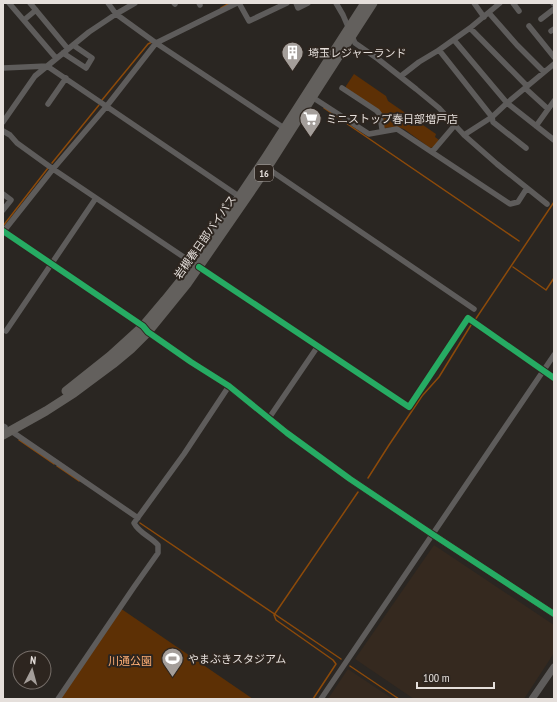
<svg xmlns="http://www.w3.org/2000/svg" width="557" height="702" font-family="'PT Sans Narrow','Noto Sans JP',sans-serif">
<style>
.built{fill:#35291f}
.green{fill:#5d3005}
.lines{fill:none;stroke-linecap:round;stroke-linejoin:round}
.stream{stroke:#8c4a0a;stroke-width:1.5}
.minor{stroke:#5e5c5b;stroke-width:5.5}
.tertiary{stroke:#5e5c5b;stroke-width:7}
.trunk{stroke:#63605d;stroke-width:9}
.cycleway-casing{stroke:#2d251f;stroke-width:8}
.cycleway{stroke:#26ab63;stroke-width:6}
.labels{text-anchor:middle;stroke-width:4;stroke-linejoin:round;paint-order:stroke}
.shield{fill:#2d251f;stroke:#aea7a3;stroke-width:1}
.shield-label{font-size:10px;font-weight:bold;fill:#e5dfdb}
.poi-label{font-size:11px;fill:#e5dfdb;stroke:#2d251f;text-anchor:start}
.street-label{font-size:11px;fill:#e5dfdb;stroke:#2d251f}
.park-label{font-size:11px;fill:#feae74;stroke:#2d251f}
</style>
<rect width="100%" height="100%" fill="#2a2622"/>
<path class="built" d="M434,545L554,625V653L524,699H414L355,659Z
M348,669L393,699H328Z"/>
<path class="green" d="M354,74L386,96L388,101L436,134L435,137L439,140L434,147L430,148L404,129L398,127L384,128L381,114L346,89V86Z
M120,608L253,699H58Z"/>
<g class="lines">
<path class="stream" d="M221,8L230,3
M102,100L148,44L152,42
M324,108L519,241
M52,163L99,105
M3,226L48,168
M513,267L546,290L554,278
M475,320L554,202
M19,440L54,464
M57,466L79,481
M368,478L389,445L422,396L439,377L471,325
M140,523L341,659
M350,666L399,699
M313,699L336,664L333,660L276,620L274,615L358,492"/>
<path class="minor" d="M9,3L56,58
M30,3L68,49
M108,3L116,14L156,43L284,128
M174,3L175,4
M199,3L200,5
M239,3L249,21L287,3
M296,3L298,8L308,3
M336,3L343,15L355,43L378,59L416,89L439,108L464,135L497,164L547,204
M474,3L484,17
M513,3L519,11
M553,3L554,4
M489,13L517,45L544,72
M541,19L554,9
M24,20L36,10
M529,26L554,57
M470,28L527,86
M551,31L554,29
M454,40L507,103L554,140
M439,50L492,117L493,122L526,148
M63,53L86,68L92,58L73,45
M3,68L47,66L240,197
M401,76L419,62L439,50L470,28L500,3
M342,88L377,111L380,115L382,129
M525,88L548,109
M312,97L369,134L397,129L510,204L518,202L527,188
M48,104L66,78
M3,122L35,76L89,32L116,14L135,3
M536,126L554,101
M3,131L10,135L17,143L53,169L194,264
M464,135L492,117L507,103L554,64
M432,152L455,125
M267,168L474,309
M3,194L11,200L3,210
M3,231L143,326
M3,232L53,169L106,107L156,43L237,3
M199,267L409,407L468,318L554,378
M6,331L96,198
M269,418L318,346
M3,426L5,427
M11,431L138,518
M58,699L134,587L158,553V545C151,537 139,533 134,523L184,454L229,386
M321,699L554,355"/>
<path class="tertiary" d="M146,330L148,332L191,362L229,386L287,433L350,479L432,534L554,614
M532,699L554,667"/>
<path class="trunk" d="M66,391L110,356L143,326L165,300L194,264L266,157L365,3
M3,435L46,411L74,393L113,364L131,349L148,332L187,284L267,168L320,85L373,3"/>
<defs>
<path id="cycleway" d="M3,231L143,326L148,332L191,362L229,386L287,433L350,479L432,534L554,614
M199,267L409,407L468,318L554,378"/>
</defs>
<use href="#cycleway" class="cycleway-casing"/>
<use href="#cycleway" class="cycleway"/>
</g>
<defs>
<symbol id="building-pin" viewBox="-11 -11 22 30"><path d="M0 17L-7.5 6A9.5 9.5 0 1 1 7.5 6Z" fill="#a49e9a" stroke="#2d251f"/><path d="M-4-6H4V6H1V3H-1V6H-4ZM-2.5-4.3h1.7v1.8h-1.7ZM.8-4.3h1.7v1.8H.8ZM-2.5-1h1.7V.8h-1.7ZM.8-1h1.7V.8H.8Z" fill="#fff"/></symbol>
<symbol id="supermarket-pin" viewBox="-11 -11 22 30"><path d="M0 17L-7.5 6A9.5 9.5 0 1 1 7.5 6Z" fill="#a49e9a" stroke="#2d251f"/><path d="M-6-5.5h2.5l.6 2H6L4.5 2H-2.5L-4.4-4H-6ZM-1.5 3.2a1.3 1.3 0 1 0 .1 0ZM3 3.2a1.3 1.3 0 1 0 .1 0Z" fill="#fff"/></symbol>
<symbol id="stadium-pin" viewBox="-11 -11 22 30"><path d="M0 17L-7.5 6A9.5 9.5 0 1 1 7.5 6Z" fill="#a49e9a" stroke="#2d251f"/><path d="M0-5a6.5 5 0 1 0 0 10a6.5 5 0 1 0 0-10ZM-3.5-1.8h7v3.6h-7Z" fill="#fff"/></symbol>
</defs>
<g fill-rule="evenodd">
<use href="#building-pin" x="280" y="40" width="25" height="34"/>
<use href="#supermarket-pin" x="298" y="106" width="25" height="34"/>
<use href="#stadium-pin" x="160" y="646" width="25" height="34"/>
</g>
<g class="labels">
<rect class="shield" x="255" y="165" width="18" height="16" rx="3"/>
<g class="shield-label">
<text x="264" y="177">16</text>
</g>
<g class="poi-label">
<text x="308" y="57">埼玉レジャーランド</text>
<text x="326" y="123">ミニストップ春日部増戸店</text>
<text x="188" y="663">やまぶきスタジアム</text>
</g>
<g class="street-label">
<text transform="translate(205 237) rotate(-55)" y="4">岩槻春日部バイパス</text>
</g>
<g class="park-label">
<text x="130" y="665">川通公園</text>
</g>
</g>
<rect width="557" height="702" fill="none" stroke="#e5dfdb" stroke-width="8"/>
<g transform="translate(32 670) rotate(6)"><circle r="19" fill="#2d251f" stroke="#776f6a"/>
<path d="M0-3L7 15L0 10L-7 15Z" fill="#a49e9a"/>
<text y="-6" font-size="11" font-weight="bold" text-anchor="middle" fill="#e5dfdb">N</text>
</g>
<path d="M417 682v6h77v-6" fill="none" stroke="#e5dfdb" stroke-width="2"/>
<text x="423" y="682" font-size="12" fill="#e5dfdb" stroke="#2d251f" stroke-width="3" paint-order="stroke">100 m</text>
</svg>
